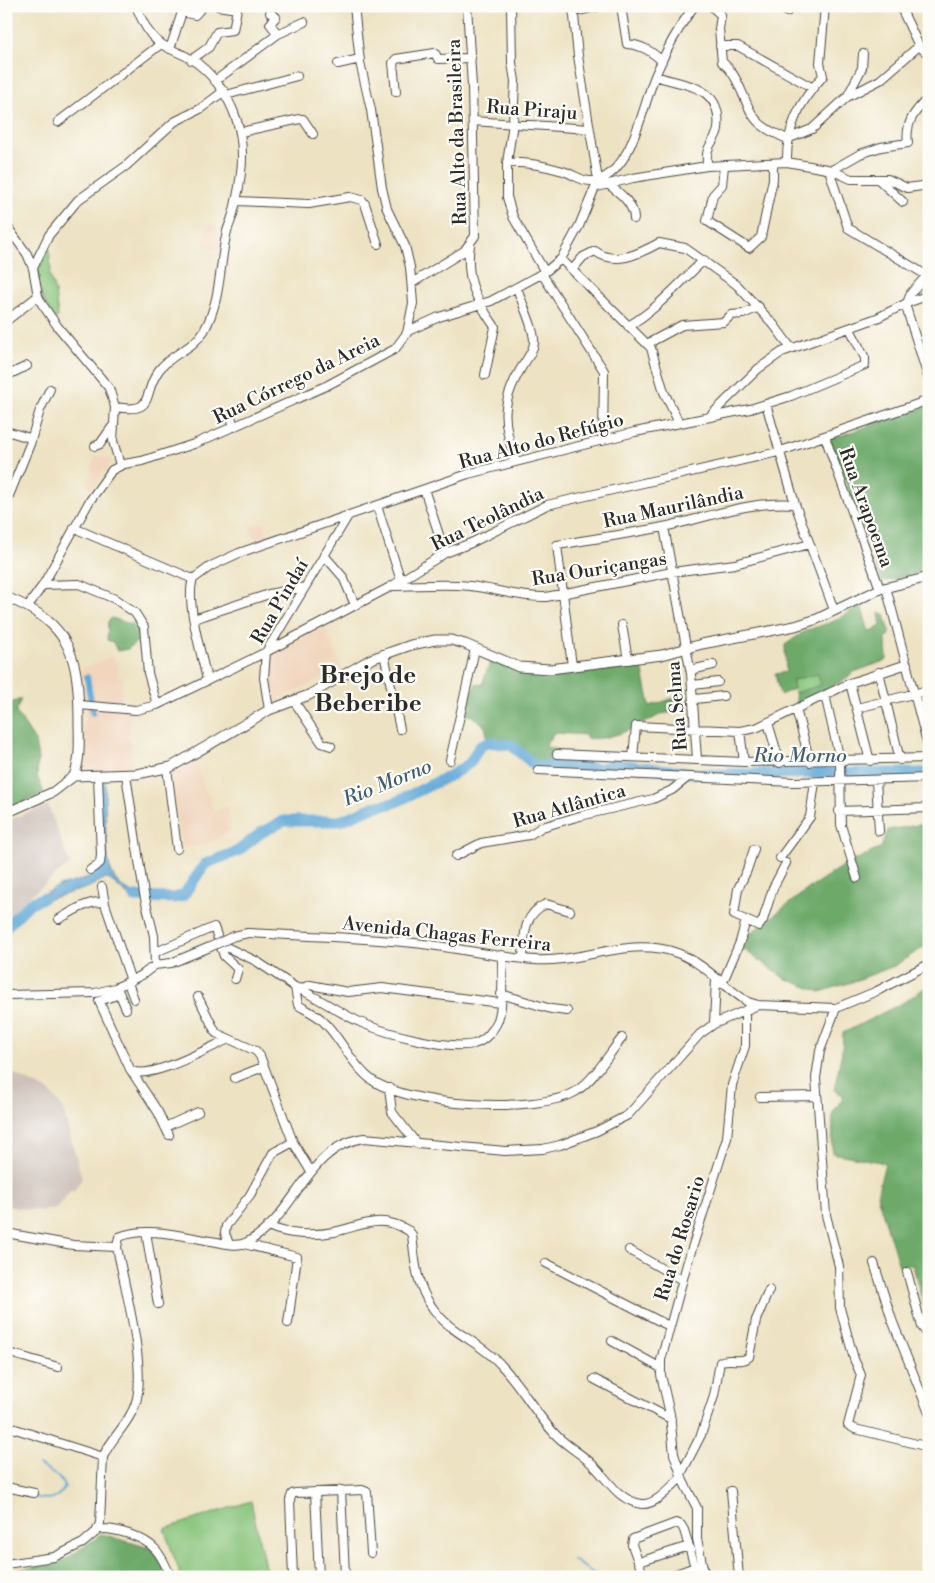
<svg xmlns="http://www.w3.org/2000/svg" width="935" height="1583" font-family="'Libre Bodoni',serif">
<style>
.built{fill:#f1d5bd}
.industrial{fill:#cec1ba}
.green{fill:#87c47a;stroke:#597852}
.forest{fill:#6daa6a;stroke:#4c6a4a}
.water{fill:#61a8d7;stroke:#466a81}
.lines{fill:none;stroke-linecap:round;stroke-linejoin:round}
.stream{stroke:#61a8d7;stroke-width:2}
.canal{stroke:#61a8d7;stroke-width:6}
.river{stroke:#61a8d7;stroke-width:11}
.minor-casing{stroke:#484642;stroke-width:10}
.major-casing{stroke:#484642;stroke-width:11}
.minor{stroke:#fff;stroke-width:8}
.major{stroke:#fff;stroke-width:9}
.minor-bridge-casing{stroke:#484642;stroke-width:10;stroke-linecap:butt}
.minor-bridge{stroke:#fff;stroke-width:8}
.labels{text-anchor:middle;stroke-width:4.5;stroke-linejoin:round;paint-order:stroke}
.street-label{font-size:19px;fill:#2b2b2b;stroke:#fdfcf7}
.water-label{font-size:20px;font-style:italic;fill:#415d70;stroke:#fdfcf7}
.district-label{font-size:24px;font-weight:bold;fill:#2b2b2b;stroke:#fdfcf7}
</style>
<rect width="100%" height="100%" fill="#fdfcf7"/>
<filter id="ink" filterUnits="userSpaceOnUse"><feTurbulence type="fractalNoise" baseFrequency=".02" numOctaves="2"/><feDisplacementMap in="SourceGraphic" scale="10" xChannelSelector="R" yChannelSelector="G"/><feConvolveMatrix kernelMatrix="1 2 1 2 8 2 1 2 1" color-interpolation-filters="sRGB"/></filter>
<filter id="wash" filterUnits="userSpaceOnUse"><feTurbulence type="fractalNoise" baseFrequency=".0096" numOctaves="4" result="noise"/><feDisplacementMap in="SourceGraphic" scale="20" xChannelSelector="R" yChannelSelector="G"/><feGaussianBlur stdDeviation="1.12" result="paint"/><feColorMatrix in="noise" values="0 0 0 0 0 0 0 0 0 0 0 0 0 0 0 0 0 1.4 0 .05"/><feComposite in="paint" operator="in"/></filter>
<g filter="url(#wash)">
<rect width="100%" height="100%" fill="#ede2c2"/>
<path class="built" d="M208,225L225,229L221,250L204,246Z
M95,456L112,460L106,470H102L94,488L87,486Z
M264,523L269,538L256,542L250,526Z
M325,627L342,668L277,700L270,675L275,652Z
M112,657L114,664H118V676L123,677L120,705L132,707L128,729L134,772L87,773L81,764L87,703L82,669Z
M195,764L214,812L228,807L230,831L204,845L181,847L172,773Z"/>
<path class="industrial" d="M48,805L70,864L26,899L27,901L16,912L6,918V821Z
M6,1070L49,1091L62,1107L82,1178L74,1191H70L55,1209L40,1211L6,1206Z"/>
<path class="green" d="M49,247L51,272L49,273L55,291L58,317L54,319C37,289 30,280 49,247Z
M818,673L822,685L795,693L792,680Z
M251,1501L267,1576L181,1577L164,1529Z"/>
<path class="forest" d="M929,406V570L882,582L830,439Z
M861,605L869,632L881,626L879,613L885,614L890,634L886,639L887,660L854,672L848,678L797,705L795,693L821,685L818,674L792,680L794,689L780,695L775,674L786,672L785,645L805,631L834,621Z
M112,618L133,625L136,630L139,625L142,635L139,636L138,641L128,649L117,651L113,642L107,640L108,621Z
M491,659L523,673L541,674L641,661L650,706L680,696L681,705L676,706L675,713C661,712 661,715 650,720C630,730 608,741 586,738V735L553,733L551,740L548,739L546,747L556,749V764H537L514,744L486,739C488,727 483,723 474,718L473,716L462,714L466,697L471,696L476,683L482,685Z
M21,699L16,712L35,741L38,759L37,776L44,793L6,809V703L8,704Z
M929,823V944L894,966L852,982L820,992L784,978L743,949L752,932L812,886L844,865L881,848L888,830Z
M929,985V1327L913,1265L899,1266L877,1195L885,1163L832,1153L833,1113L844,1096L834,1090L842,1052L843,1033L904,1002Z
M102,1534L153,1549L169,1577H6V1571L53,1565L65,1560Z"/>
<path class="water" d="M105,781C106,804 104,852 111,871C116,884 128,893 141,895V902C126,898 119,884 106,878L87,888L32,904L29,902L59,886L89,878L101,867V782Z"/>
<g class="lines">
<path class="stream" d="M24,1495C41,1499 56,1504 65,1487L58,1477L39,1465
M573,1560L599,1577"/>
<path class="canal" d="M87,677L93,713"/>
<path class="river" d="M135,897L173,898L183,896L205,864L238,851L262,832L284,821H340L373,807L394,803L453,774L470,763L479,747L488,742L511,745L537,767L586,766L598,769L616,764L700,774L929,773
M6,927L30,903L43,898"/>
</g>
</g>
<g filter="url(#ink)">
<g class="lines">
<defs>
<path id="minor" d="M272,6L270,13L276,17L270,24L278,34
M511,6L512,63L515,81L513,123L507,163V197L513,217L545,272
M621,6L627,44C642,45 651,51 662,61
M711,6L721,15L719,29L722,62C744,79 743,112 763,126C770,132 780,135 787,139L812,129L847,97L880,80L919,46
M784,6L787,12
M900,6L919,46L929,55
M573,12L600,6
M720,46H738L813,88
M170,49L182,12L195,15L203,6
M191,60L209,47L217,32L233,30L237,9L218,6
M338,64L360,59
M655,76C685,86 723,85 718,129C717,137 710,143 708,150C706,155 707,161 707,166
M215,81L278,34L304,22
M396,92L393,63L396,59L435,53L438,59L471,58
M226,95L297,76
M847,97L862,68L863,54
M473,121L589,129
M58,122L161,44
M241,132L300,119H303L313,134
M787,162C786,128 800,101 823,76L820,63L825,6
M507,163C525,162 546,166 563,171C573,174 582,182 592,181C631,178 643,105 655,76C665,52 679,27 694,6
M724,166L722,185L713,195L707,221L749,248L761,237L773,179V164
M829,170L848,228L926,275
M831,170L851,179H888L907,188L929,185
M878,179L903,202
M609,185C620,193 634,204 634,219
M597,187L633,178L707,166L787,162L832,170L860,154L881,147L908,143C905,122 915,111 929,97
M236,201L309,204L350,197L362,200L365,204L378,244
M6,225L27,254L33,268L38,296L42,304L58,327L109,388L115,407L113,441L120,465
M470,245C465,279 476,300 495,327L485,375
M561,259L651,348L664,392L679,423
M33,268L49,235L78,200L126,166L174,122L200,109L224,91
M572,270L583,257L595,251C615,266 639,254 659,243L685,248L737,285L774,325L791,348
M542,274L604,371L603,441
M412,283L464,251L475,236L472,86L467,6
M907,303L911,293L929,273
M905,304L929,380
M6,321L38,296
M628,326C658,309 679,283 704,260
M408,331L439,317L491,301L545,272L561,259L579,226L598,180L578,56L573,6
M647,344L682,325L724,322L731,315L743,314L759,307
M6,376L27,366
M766,404L795,504L834,610
M115,407C157,414 141,395 159,370C171,354 193,349 204,331C221,300 219,269 226,236C227,228 231,222 233,214C241,183 247,149 236,118C228,95 212,72 191,59C178,51 162,48 152,36C145,28 140,16 136,6
M231,417L234,427
M709,417L758,369L782,352L877,318L907,303L929,295
M6,431L30,438
M825,437L880,589
M95,446L100,444L112,427
M515,461C504,422 499,407 520,370C525,361 533,353 534,343C535,328 521,303 517,287
M424,489L445,553
M6,503L30,444L40,410L50,389
M377,506L402,584
M664,527L691,674L697,759
M74,528L193,579
M324,555L343,577L355,605
M43,585L79,584L115,599L135,613L144,627L148,673L157,705
M392,586C418,586 444,583 470,586C496,589 520,598 546,597L672,572L735,564L810,544
M886,587L929,750
M28,606L43,585L89,502L112,470L124,464L142,461L194,444L326,386L395,349L407,333L413,303L410,267L405,246L387,209L382,188L371,110L360,62L354,6
M194,619L269,594L305,587
M622,625L628,660
M384,654L400,729
M572,666L557,545C592,539 628,534 663,527C707,518 750,500 795,504
M691,670L713,665
M879,672L900,760
M207,680C202,655 185,601 193,579L211,566L239,553L468,474L635,432L750,409L791,396L865,365V358L850,329
M850,683L870,761
M693,685L718,682
M825,695L840,760L841,825L857,878
M695,699L723,696
M294,701L322,743L331,746
M80,705L136,710L157,705L266,652L392,586L445,553L471,543L547,505L778,452L929,400
M857,708L929,690
M796,709L810,762
M269,710L264,678L266,652L348,516
M768,723L780,763
M740,731L744,762
M557,754L744,762L929,758
M633,757L636,726L740,731L756,728L850,683L907,664
M450,760L475,649
M167,768L177,849
M538,770L794,782L929,778
M126,775L144,894L154,936L155,965
M876,780L879,831
M839,811L929,808
M754,849L747,870L738,889L734,915L759,926L763,920L773,888L786,863
M456,856L481,843L529,835L542,827L580,816L653,799L672,790L687,778
M780,858L810,817L815,782
M90,870L100,863L101,855L98,776
M102,887L105,904L131,981
M59,919C70,913 93,897 105,904
M248,933C303,936 359,937 414,943C454,947 494,957 535,960C583,963 629,936 677,953C703,962 725,988 748,1002L758,1005L836,1008L877,991L929,964
M222,945L256,961L295,987L298,1005C306,1010 316,1014 323,1021C340,1037 350,1062 368,1077C402,1107 537,1114 575,1092C594,1080 608,1055 622,1038
M156,952L214,927L224,956L238,969L235,979
M523,958C524,936 523,914 546,904L570,911
M128,983L134,999
M722,984L740,942L746,920
M295,987C318,997 339,1013 362,1023C388,1034 448,1050 474,1044C485,1041 494,1030 498,1020C504,1001 502,975 502,955
M300,989L310,985L348,992L382,988L500,1003
M118,990L126,1009
M120,994L99,1001L130,1069L158,1112L169,1135
M501,994L551,1009L567,1011
M6,995L95,993L115,988L142,975L155,965L171,963L210,947
M198,997L216,1033L256,1051L260,1056L293,1142L311,1172
M836,1008L820,1051L816,1078L826,1215L839,1266L840,1308L854,1359L861,1375L848,1425L855,1429L929,1447
M714,1024L716,979
M131,1070C148,1082 210,1047 229,1039
M235,1078L263,1067
M389,1088L392,1112L417,1144
M760,1097L817,1096
M165,1127L198,1112
M268,1226C287,1235 313,1236 334,1232C362,1226 380,1213 409,1231L412,1235C415,1261 416,1285 432,1307C449,1333 481,1342 501,1365C521,1386 535,1413 555,1434C566,1446 581,1453 593,1465C608,1479 618,1501 642,1504C657,1505 671,1486 682,1477
M146,1232L158,1304
M6,1233L73,1245L117,1247
M229,1244L225,1233L226,1226L250,1195L273,1153L293,1142
M244,1244L297,1257L288,1323
M629,1250L682,1280
M546,1263L669,1326
M874,1263L892,1320L929,1413
M907,1272L922,1327L929,1336
M612,1341L661,1368
M6,1352L58,1367
M594,1379L671,1419
M6,1426L103,1457
M681,1474L701,1435L714,1396L720,1362C729,1357 741,1364 749,1357L756,1320L769,1290
M6,1487L34,1493
M341,1490L345,1575
M731,1491L739,1577
M315,1492L319,1577
M99,1527L102,1529C111,1529 120,1531 129,1534C155,1543 160,1552 171,1577
M96,1532L100,1523L103,1457C111,1438 128,1425 135,1405C148,1370 124,1285 117,1247L119,1237C149,1225 188,1238 217,1242C227,1244 238,1247 247,1242C295,1219 306,1146 364,1138L505,1151L543,1149L560,1145L597,1131L628,1115L700,1034L714,1024L758,1005
M639,1562L689,1546
M6,1564L54,1557L83,1543L98,1530
M293,1577L290,1500L292,1494L295,1493L362,1490L367,1492L371,1553
M644,1577L632,1545L633,1539L676,1523L681,1525L684,1530L698,1577
M668,1577L695,1567
M705,1577L697,1539V1508L683,1481L674,1454L670,1414L661,1375V1360L687,1264L727,1138L732,1085L745,1046V1011"/>
<path id="major" d="M6,597C71,623 79,657 79,722C79,740 81,759 74,776
M6,813L53,792L74,776L137,774L171,767L269,710L309,695L371,659L411,645L435,640H451L465,644L519,667L550,669L662,655L702,644L795,626L817,619L880,589L929,577"/>
</defs>
<use href="#minor" class="minor-casing"/>
<use href="#major" class="major-casing"/>
<use href="#minor" class="minor"/>
<use href="#major" class="major"/>
<defs>
<path id="minor-bridge" d="M210,947L234,936L248,933"/>
</defs>
<use href="#minor-bridge" class="minor-bridge-casing"/>
<use href="#minor-bridge" class="minor-bridge"/>
</g>
</g>
<g class="labels">
<g class="street-label">
<text transform="translate(532 109) rotate(4)" y="7">Rua Piraju</text>
<text transform="translate(456 132) rotate(-92)" y="7">Rua Alto da Brasileira</text>
<text transform="translate(296 378) rotate(-26)" y="7">Rua Córrego da Areia</text>
<text transform="translate(541 440) rotate(-15)" y="7">Rua Alto do Refúgio</text>
<text transform="translate(673 506) rotate(-12)" y="7">Rua Maurilândia</text>
<text transform="translate(867 507) rotate(70)" y="7">Rua Arapoema</text>
<text transform="translate(487 518) rotate(-26)" y="7">Rua Teolândia</text>
<text transform="translate(599 568) rotate(-9)" y="7">Rua Ouriçangas</text>
<text transform="translate(279 601) rotate(-60)" y="7">Rua Pindaí</text>
<text transform="translate(676 706) rotate(-95)" y="7">Rua Selma</text>
<text transform="translate(569 805) rotate(-16)" y="7">Rua Atlântica</text>
<text transform="translate(447 933) rotate(6)" y="7">Avenida Chagas Ferreira</text>
<text transform="translate(679 1238) rotate(-73)" y="7">Rua do Rosario</text>
</g>
<g class="water-label">
<text x="800" y="762">Rio Morno</text>
<text transform="translate(387 782) rotate(-22)" y="7">Rio Morno</text>
</g>
<g class="district-label">
<text x="368" y="683">Brejo de<tspan x="368" dy="28">Beberibe</tspan></text>
</g>
</g>
<rect width="935" height="1583" fill="none" stroke="#fdfcf7" stroke-width="25"/>
</svg>
